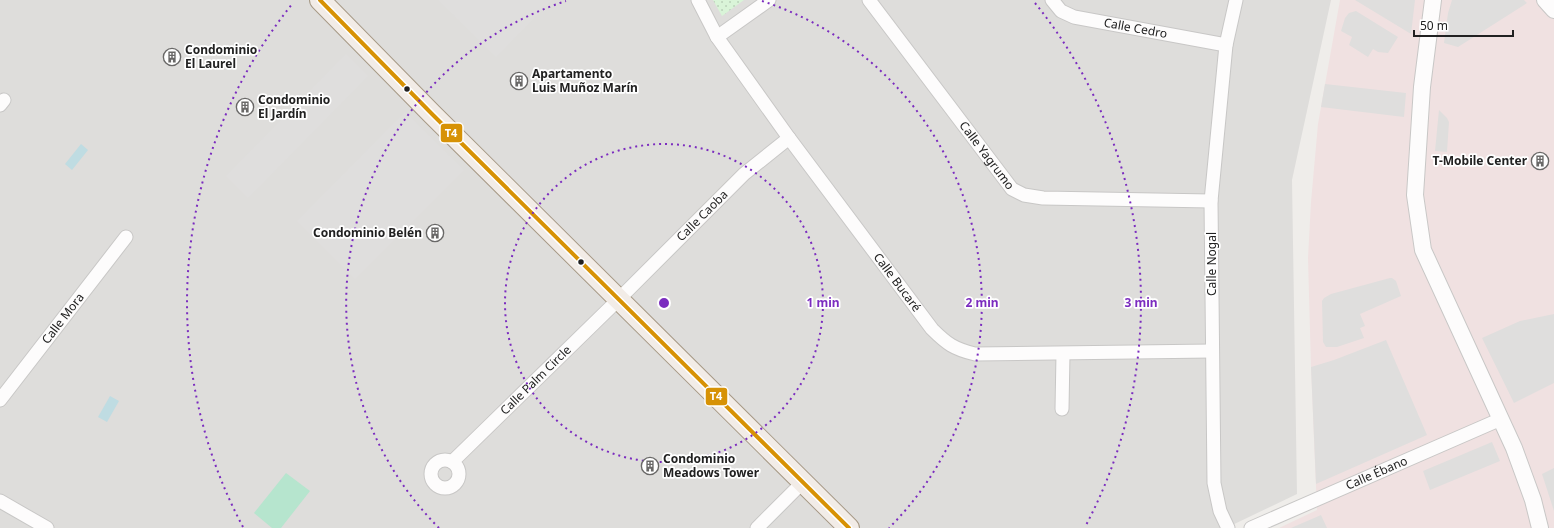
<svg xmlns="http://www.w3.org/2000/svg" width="1554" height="528" font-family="'Noto Sans',sans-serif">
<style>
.residential{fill:#dedddb}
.commercial{fill:#f0e1e1}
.park{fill:url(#park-dots)}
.pitch{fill:#b6e5ce}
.parking{fill:#dfdedd}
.water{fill:#bfdce2}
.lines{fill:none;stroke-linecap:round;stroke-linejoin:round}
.minor-casing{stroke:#c8c7c6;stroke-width:15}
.tertiary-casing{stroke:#c8c7c6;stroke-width:18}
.primary-casing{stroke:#a69986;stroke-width:22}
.minor{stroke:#fdfcfc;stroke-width:13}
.tertiary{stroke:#fdfcfc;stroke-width:16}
.primary{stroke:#f2ece7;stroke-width:20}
.bus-1-casing{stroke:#fff;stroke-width:7}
.bus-1{stroke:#d79205;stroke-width:4}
.ring{fill:none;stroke:#7b2cbf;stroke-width:2;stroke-dasharray:2 4}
.bus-dot{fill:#212121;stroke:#fff;stroke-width:1.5}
.labels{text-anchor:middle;stroke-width:3.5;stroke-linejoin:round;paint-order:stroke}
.street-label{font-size:12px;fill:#212121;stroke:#fff}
.poi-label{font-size:12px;font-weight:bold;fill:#212121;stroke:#fff;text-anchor:start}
.centre{fill:#7b2cbf;stroke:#fff;stroke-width:2}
.ring-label{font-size:12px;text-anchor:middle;font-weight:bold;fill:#7b2cbf;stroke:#fff;stroke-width:3.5;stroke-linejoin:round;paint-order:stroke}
.line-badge{stroke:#fff;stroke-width:1.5}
.badge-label{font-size:11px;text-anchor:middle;font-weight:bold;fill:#fff}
</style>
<defs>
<pattern id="park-dots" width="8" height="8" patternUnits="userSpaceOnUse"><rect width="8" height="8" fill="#d9f4d8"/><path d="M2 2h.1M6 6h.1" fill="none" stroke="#bad1b9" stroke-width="1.8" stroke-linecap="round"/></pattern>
</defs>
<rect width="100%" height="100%" fill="#efedea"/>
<path class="residential" d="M0,0H1331L1292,180L1297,494L1226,528H0Z"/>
<path class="commercial" d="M1340,0H1554V528H1279L1317,510L1311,367L1308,258L1311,202L1318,124Z"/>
<path class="park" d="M713,0H744L722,16Z"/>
<path class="pitch" d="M286,473L310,491L281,528H272L254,513Z"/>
<path class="parking" d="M438,0H552L496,57Z
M1355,0H1415L1411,34Z
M1452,0H1524L1527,3L1458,47L1444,43L1448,13Z
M1356,11L1398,37L1388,53L1378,52L1373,49L1368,57L1349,45L1352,37L1341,31L1345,18L1349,13Z
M346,54L368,76L248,198L226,176Z
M1325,84L1406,93L1404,117L1321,107Z
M1439,110L1447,118L1449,122L1447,152L1435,151Z
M405,112L464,170L355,279L297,221Z
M1390,278H1392L1396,281L1401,296L1360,314L1365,326L1360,328L1364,338L1337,347H1326L1323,342L1322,301L1324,298L1331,294Z
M1554,314V383L1514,403L1482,338L1520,321Z
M1386,340L1427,435L1316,484L1311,367L1334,360Z
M1492,442L1500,461L1430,490L1423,471Z
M1554,468V511L1542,474Z
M1321,515L1327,528H1291Z"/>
<path class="water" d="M81,144L88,150L72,170L65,164Z
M110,396L119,401L107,422L98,417Z"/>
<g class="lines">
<defs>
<g id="minor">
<path id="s1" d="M698,0L717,37L789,138L932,329C947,344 954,349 975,354L1212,351"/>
<path id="s2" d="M869,0L1012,189L1024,195L1043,198L1211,201"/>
<path id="s3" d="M1052,0L1061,11L1074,17L1226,45"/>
<path d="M717,37L769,0"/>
<path d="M0,105L4,100"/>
<path id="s4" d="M0,400L126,237"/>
<path d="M1062,409L1063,354"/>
<circle cx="445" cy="474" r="14"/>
<path id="s5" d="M452,462L619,299L744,174L789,138"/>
<path d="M0,501L47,528"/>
<path d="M757,528L803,482"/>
<path d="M1228,528L1220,511L1214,483L1211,201L1226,45L1236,0"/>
<path id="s6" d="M1251,528L1501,419"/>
</g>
<path id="tertiary" d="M1433,0L1422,87L1415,195L1423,250L1514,448L1533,500L1540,528
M1545,0L1554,10"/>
<path id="primary" d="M320,0L432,114L849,528"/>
</defs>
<use href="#minor" class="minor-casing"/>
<use href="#tertiary" class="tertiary-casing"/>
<use href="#primary" class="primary-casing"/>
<use href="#minor" class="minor"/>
<use href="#tertiary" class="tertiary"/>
<use href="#primary" class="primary"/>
<defs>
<path id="bus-1" d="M320,0L432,114L849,528"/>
</defs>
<use href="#bus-1" class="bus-1-casing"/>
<use href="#bus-1" class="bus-1"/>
</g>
<g class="ring">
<circle cx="664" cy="303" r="159"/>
<path d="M439 528A318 318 0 0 1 566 1M762 1A318 318 0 0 1 889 528"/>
<path d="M243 527A477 477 0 0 1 293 3M1035 3A477 477 0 0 1 1085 527"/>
</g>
<defs>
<symbol id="building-ring" viewBox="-11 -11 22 22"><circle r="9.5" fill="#fff" stroke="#696867" stroke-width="1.5"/><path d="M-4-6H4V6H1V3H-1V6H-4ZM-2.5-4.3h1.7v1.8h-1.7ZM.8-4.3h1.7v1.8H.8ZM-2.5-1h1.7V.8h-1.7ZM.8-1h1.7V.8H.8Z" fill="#696867"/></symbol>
</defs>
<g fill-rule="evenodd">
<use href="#building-ring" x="162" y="47" width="20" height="20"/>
<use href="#building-ring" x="509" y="71" width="20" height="20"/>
<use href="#building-ring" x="235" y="97" width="20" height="20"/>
<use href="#building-ring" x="1530" y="151" width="20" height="20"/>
<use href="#building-ring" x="425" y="223" width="20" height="20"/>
<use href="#building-ring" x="640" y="456" width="20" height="20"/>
</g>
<g class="bus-dot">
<circle cx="407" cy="89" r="3.5"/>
<circle cx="581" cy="262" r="3.5"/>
</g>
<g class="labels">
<g class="street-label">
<text dy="4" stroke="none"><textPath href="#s3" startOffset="91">Calle Cedro</textPath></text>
<text dy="4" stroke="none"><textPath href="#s2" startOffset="195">Calle Yagrumo</textPath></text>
<text dy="4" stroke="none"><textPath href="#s5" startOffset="351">Calle Caoba</textPath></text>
<text transform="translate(1212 264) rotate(-90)" y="4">Calle Nogal</text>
<text dy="4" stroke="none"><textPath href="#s1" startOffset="346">Calle Bucaré</textPath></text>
<text dy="4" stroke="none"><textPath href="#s4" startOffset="103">Calle Mora</textPath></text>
<text dy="4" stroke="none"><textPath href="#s5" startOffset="117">Calle Palm Circle</textPath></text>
<text dy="4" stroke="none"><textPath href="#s6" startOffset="137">Calle Ébano</textPath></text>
</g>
<g class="poi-label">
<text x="185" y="54">Condominio<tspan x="185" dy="14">El Laurel</tspan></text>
<text x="532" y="78">Apartamento<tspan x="532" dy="14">Luis Muñoz Marín</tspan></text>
<text x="258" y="104">Condominio<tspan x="258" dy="14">El Jardín</tspan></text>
<text x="1527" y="165" text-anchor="end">T-Mobile Center</text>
<text x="422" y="237" text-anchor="end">Condominio Belén</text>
<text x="663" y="463">Condominio<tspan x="663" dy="14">Meadows Tower</tspan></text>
</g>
</g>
<circle cx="664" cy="303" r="6" class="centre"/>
<g class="ring-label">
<text x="823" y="307">1 min</text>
<text x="982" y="307">2 min</text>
<text x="1141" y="307">3 min</text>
</g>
<g class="line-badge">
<rect x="440" y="123" width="23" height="20" rx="4" fill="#d79205"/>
<rect x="705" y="387" width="23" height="19" rx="4" fill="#d79205"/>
</g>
<g class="badge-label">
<text x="451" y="137">T4</text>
<text x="716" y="400">T4</text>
</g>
<path d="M1414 30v6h99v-6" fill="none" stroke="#212121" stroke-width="2"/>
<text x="1420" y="30" font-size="12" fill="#212121" stroke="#ffffff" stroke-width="3" paint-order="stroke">50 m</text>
</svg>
